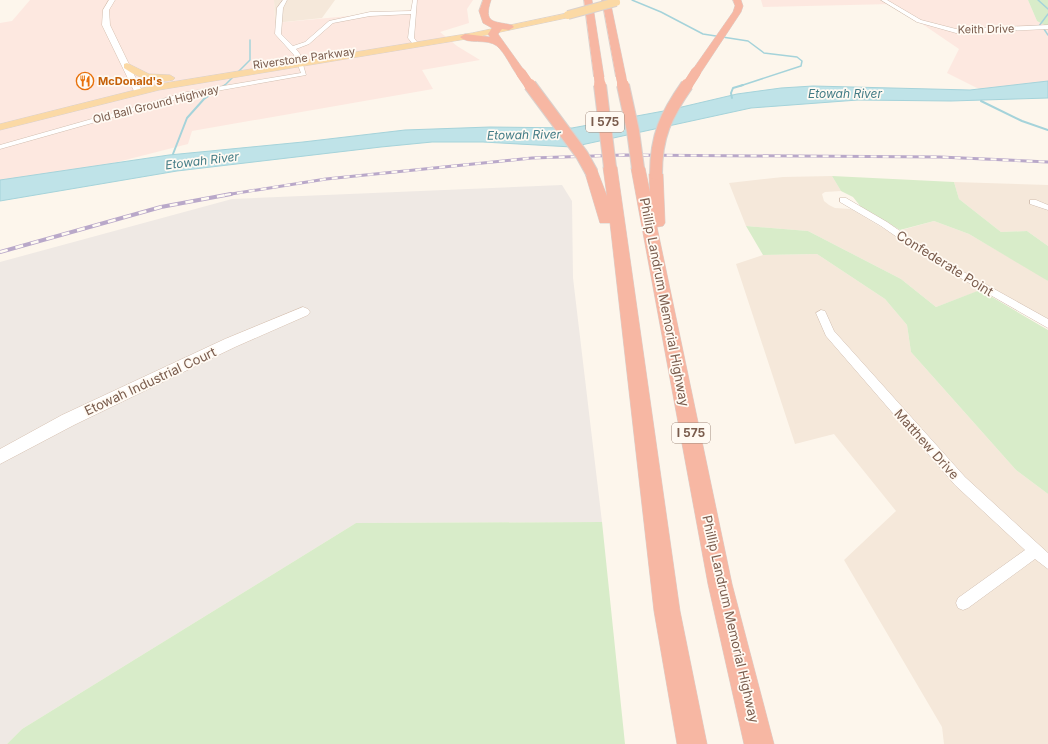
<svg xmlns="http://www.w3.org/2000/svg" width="1048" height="744" font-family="Inter,sans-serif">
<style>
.residential{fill:#f5e8da}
.commercial{fill:#fde8e0}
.industrial{fill:#efe9e4}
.green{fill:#d8ecc9}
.water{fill:#bfe3e8;stroke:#a5d3da}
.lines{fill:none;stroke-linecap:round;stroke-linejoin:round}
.stream-far1{stroke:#a5d3da;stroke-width:1.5}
.stream{stroke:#a5d3da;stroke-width:2}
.street-casing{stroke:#d1beb0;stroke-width:1}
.secondary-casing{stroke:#d6c0b0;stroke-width:1}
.primary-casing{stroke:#dad1cd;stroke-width:1}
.highway-casing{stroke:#dad1cd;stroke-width:1}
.street{fill:#fff;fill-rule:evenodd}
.secondary{fill:#fff;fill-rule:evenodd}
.primary{fill:#fbd9a5;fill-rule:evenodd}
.highway{fill:#f7b7a3;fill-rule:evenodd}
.rail-far1-casing{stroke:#b9a8c9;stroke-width:3}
.rail-casing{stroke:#b9a8c9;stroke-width:4}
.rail-far1{stroke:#fffaf3;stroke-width:2;stroke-dasharray:6;stroke-linecap:butt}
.rail{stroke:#fffaf3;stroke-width:2.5;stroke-dasharray:8;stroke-linecap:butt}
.primary-bridge-casing{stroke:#dad1cd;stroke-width:10;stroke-linecap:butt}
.highway-bridge-far1-casing{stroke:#dad1cd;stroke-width:10;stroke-linecap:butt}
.highway-bridge-casing{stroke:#dad1cd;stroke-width:14;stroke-linecap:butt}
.primary-bridge{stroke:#fbd9a5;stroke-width:8}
.highway-bridge-far1{stroke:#f7b7a3;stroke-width:10}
.highway-bridge{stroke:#f7b7a3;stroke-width:12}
.labels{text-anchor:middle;stroke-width:3.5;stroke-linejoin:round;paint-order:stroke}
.far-street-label{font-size:11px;fill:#7a5c4d;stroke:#fffaf3}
.far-food-label{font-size:11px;font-weight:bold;fill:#c56008;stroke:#fffaf3;text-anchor:start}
.far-water-label{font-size:12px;font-style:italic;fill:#437c86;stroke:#fffaf3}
.shield{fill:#fffaf3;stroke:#a28b7f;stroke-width:1}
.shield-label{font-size:12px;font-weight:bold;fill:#7a5c4d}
.street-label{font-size:13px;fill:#7a5c4d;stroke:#fffaf3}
</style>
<rect width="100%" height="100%" fill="#fdf6ec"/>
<path class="residential" d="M274,0H341H335L322,18L275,23Z
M832,176L841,191L825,192L822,194L824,201L829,205L835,208L851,209L891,233L934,221L969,234L1041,276L1048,281V322L989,287L936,307L901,279L808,231L746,226L729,183L783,177Z
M954,182L1048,185V246L1027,231L1001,232L959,199Z
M817,254L885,299L907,325L911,352L1016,470L1048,494V744H944L942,727L844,560L896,511L834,434L795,444L736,264L763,255Z"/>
<path class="commercial" d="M30,0H274L275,23L412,10L414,0H473L467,9L469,23L440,32L457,46L480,60L422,70L433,89L192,131L188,144L0,192V23L12,21Z
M761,0H1028L1037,21L1048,27V85L985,92L947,73L959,49L893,4L763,7Z"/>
<path class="industrial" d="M562,185L572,201L573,278L602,522L356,523L22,729L7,744H0V262L232,199Z"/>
<path class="green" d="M1028,0H1048V27L1037,21Z
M832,176L954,182L959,199L1001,232L1027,231L1048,246V281L969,234L934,221L900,230L861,207L853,197L841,191Z
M746,226L808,231L901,279L936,307L980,290L1048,330V494L1016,470L911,352L907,325L885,299L817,254L763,255Z
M602,522L625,744H7L22,729L356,523Z"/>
<path class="water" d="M1048,81V98L951,101L858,100L751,108L572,147L483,142H432L381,147L177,171L0,201V180L169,155L303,142L405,130L490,127L572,128L669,110L737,94L781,88L813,86L970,90Z"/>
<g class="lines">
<path class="stream-far1" d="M632,0L661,12L703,34L748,41L764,53L797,57L802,61L801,66L740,86
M1038,0L1048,9
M1039,26L1048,14
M1044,29L1048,35
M224,86L250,60V40"/>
<path class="stream" d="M732,98L731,93L733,88L743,85
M981,101L1022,121L1048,130
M173,154L187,118L204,99L225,85"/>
<defs>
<path id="street" d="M283,0H287L283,8L281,34L293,46L305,42L329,21L370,12L411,11L413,0H417L414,38L417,42L412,43L408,38L411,14L370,16L333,23L309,44L296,49L300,54L306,75L188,96L0,149V145L187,92L301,73L294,55L275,34L277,8Z
M881,0H887L921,20L956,29L1048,25V29L956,33L917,22Z
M840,198H846L887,222L942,260L1048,319V328L936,264L881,226L840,202Z
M1030,200H1036L1048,205V210L1030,204Z
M821,310L825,311L834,331L965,477L1048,553V569L1035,559L968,608L963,610L958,608L956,603L958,598L1025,550L955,485L826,336L816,313Z"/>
<path id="secondary" d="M109,0H115L109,10L110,25L142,91L141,93H135L134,91L102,25L103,10Z
M303,307L308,309L310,312L308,315L235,347L74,425L0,464V449L62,415L225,339Z"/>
<path id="primary" d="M568,13L572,15L571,17L472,38L159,90L0,130V124L159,84L472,33Z
M127,63L149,74L170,75L175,78L173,80C156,84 138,78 124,68V64Z"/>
<path id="highway" d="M483,0H491C483,24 494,21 512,25L514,27L509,30L502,29L498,34L526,73L525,75H517C511,67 505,53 497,46C487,38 468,45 460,37L465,34L490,37L488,34L492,28L483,23L479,11Z
M584,0H592L604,77L599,80L594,77Z
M602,0H610L626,77L625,79L621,80L616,77Z
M733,0H741L743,6L741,12L700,74H692L691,72L733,12L735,6Z
M610,163L615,164L617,167L680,611L707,744H677L654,611L610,223H600L585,173L587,170H597L607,196L603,167L605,164Z
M638,164L643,165L645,168L650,192L649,174L651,171H661L663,174L665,223L663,226L657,227L732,584L774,744H744L708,584L631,168L633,165Z"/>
</defs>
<use href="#street" class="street-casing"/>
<use href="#secondary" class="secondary-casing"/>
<use href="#primary" class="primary-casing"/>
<use href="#highway" class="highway-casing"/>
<use href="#street" class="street"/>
<use href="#secondary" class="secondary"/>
<use href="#primary" class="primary"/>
<use href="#highway" class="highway"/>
<defs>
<path id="rail-far1" d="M225,195L326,179L532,158L624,155L940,157L1048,162"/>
<path id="rail" d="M0,252L161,207L231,194"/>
</defs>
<use href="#rail-far1" class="rail-far1-casing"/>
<use href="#rail" class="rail-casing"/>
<use href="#rail-far1" class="rail-far1"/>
<use href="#rail" class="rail"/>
<defs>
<path id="primary-bridge" d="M568,15L616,2"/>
<path id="highway-bridge-far1" d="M521,73L530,86
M599,77L600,86
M621,77L623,86
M687,86L696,72"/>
<path id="highway-bridge" d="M530,85L582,155L592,173
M600,85L610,167
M623,85L633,131L638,168
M656,174C656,136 666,115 687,85"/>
</defs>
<use href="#primary-bridge" class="primary-bridge-casing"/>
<use href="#highway-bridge-far1" class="highway-bridge-far1-casing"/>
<use href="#highway-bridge" class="highway-bridge-casing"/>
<use href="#primary-bridge" class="primary-bridge"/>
<use href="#highway-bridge-far1" class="highway-bridge-far1"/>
<use href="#highway-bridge" class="highway-bridge"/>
</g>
<defs>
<symbol id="restaurant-ring" viewBox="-11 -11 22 22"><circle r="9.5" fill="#fffaf3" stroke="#e8710a" stroke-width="1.5"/><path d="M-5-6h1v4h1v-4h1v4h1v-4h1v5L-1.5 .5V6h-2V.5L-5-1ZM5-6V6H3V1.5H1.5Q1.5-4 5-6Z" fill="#e8710a"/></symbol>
</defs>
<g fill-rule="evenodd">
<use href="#restaurant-ring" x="75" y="71" width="20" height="20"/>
</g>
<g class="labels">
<g class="far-street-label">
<text transform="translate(986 29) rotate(-1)" y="4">Keith Drive</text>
<text transform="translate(304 58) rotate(-8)" y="4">Riverstone Parkway</text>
<text transform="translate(156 104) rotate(-14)" y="4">Old Ball Ground Highway</text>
</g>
<g class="far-food-label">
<text x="98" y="85">McDonald's</text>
</g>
<g class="far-water-label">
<text x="845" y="98">Etowah River</text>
<text transform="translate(524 135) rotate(-1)" y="4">Etowah River</text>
<text transform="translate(202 161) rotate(-7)" y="4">Etowah River</text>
</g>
<g class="shield">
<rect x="586" y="112" width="38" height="20" rx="3"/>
<rect x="672" y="423" width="38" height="20" rx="3"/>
</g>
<g class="shield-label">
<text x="605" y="126">I 575</text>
<text x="691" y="437">I 575</text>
</g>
<g class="street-label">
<text transform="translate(945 263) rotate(32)" y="5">Confederate Point</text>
<text transform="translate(665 302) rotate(79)" y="5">Phillip Landrum Memorial Highway</text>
<text transform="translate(150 381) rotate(-25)" y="5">Etowah Industrial Court</text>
<text transform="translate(927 444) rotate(48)" y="5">Matthew Drive</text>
<text transform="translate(731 619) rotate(77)" y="5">Phillip Landrum Memorial Highway</text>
</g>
</g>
</svg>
